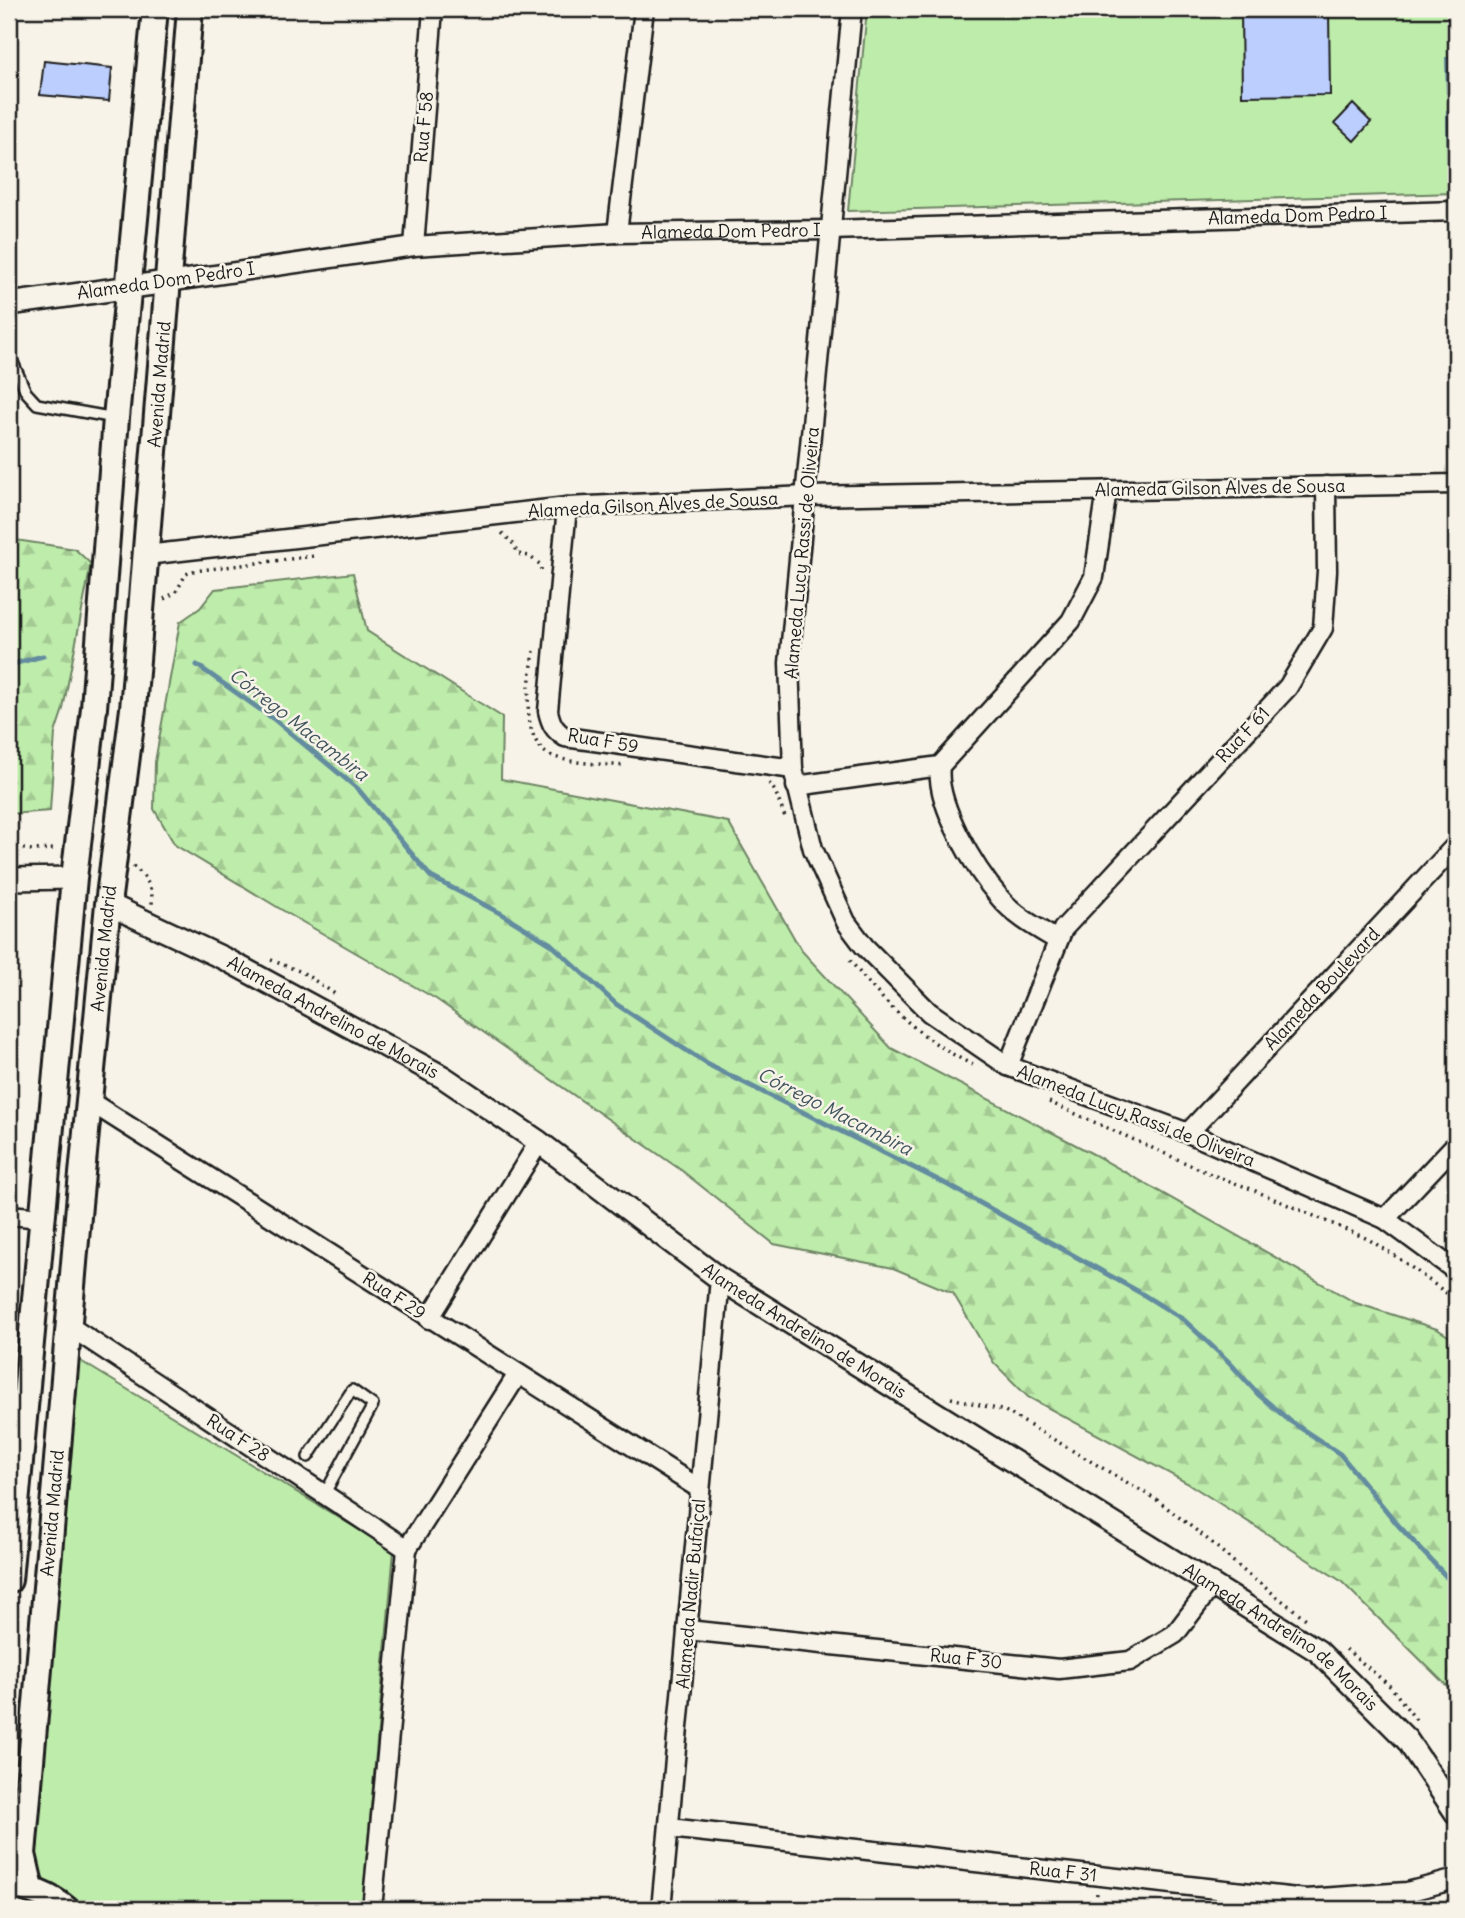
<svg xmlns="http://www.w3.org/2000/svg" width="1465" height="1918" font-family="Delius,sans-serif">
<style>
.grass{fill:#beecab;stroke:#6d8464;stroke-width:2}
.forest{fill:url(#forest-firs);stroke:#6d8464;stroke-width:2}
.water{fill:url(#water-ripples);stroke:#648c9f;stroke-width:2}
.lines{fill:none;stroke-linecap:round;stroke-linejoin:round}
.stream{stroke:#648c9f;stroke-width:5}
.building{fill:#bbcefe;stroke:#1c1c1c;stroke-width:2}
.service-casing{stroke:#1c1c1c;stroke-width:14}
.minor-casing{stroke:#1c1c1c;stroke-width:23}
.tertiary-casing{stroke:#1c1c1c;stroke-width:26}
.secondary-casing{stroke:#1c1c1c;stroke-width:30}
.path{stroke:#1c1c1c;stroke-width:3.5;stroke-dasharray:2 5;stroke-linecap:butt}
.service{stroke:#f7f3e8;stroke-width:9}
.minor{stroke:#f7f3e8;stroke-width:18}
.tertiary{stroke:#f7f3e8;stroke-width:21}
.secondary{stroke:#f7f3e8;stroke-width:24}
.labels{text-anchor:middle;stroke-width:5;stroke-linejoin:round;paint-order:stroke}
.street-label{font-size:18px;fill:#1c1c1c;stroke:#f7f3e8}
.water-label{font-size:19px;font-style:italic;fill:#40545d;stroke:#f7f3e8}
</style>
<defs>
<pattern id="forest-firs" width="22" height="20" patternUnits="userSpaceOnUse" patternTransform="scale(1.75)"><rect width="22" height="20" fill="#beecab"/><path d="M5 1l3.5 6h-7zM16 11l3.5 6h-7z" fill="#a3ca93"/></pattern>
<pattern id="water-ripples" width="26" height="14" patternUnits="userSpaceOnUse" patternTransform="scale(1.75)"><rect width="26" height="14" fill="#94d6f6"/><path d="M2 4q2-2 4 0t4 0M15 11q2-2 4 0t4 0" fill="none" stroke="#7fb7d2"/></pattern>
</defs>
<rect width="100%" height="100%" fill="#f7f3e8"/>
<filter id="ink" filterUnits="userSpaceOnUse"><feTurbulence type="fractalNoise" baseFrequency=".0143" numOctaves="2"/><feDisplacementMap in="SourceGraphic" scale="14" xChannelSelector="R" yChannelSelector="G"/><feConvolveMatrix kernelMatrix="1 2 1 2 8 2 1 2 1" color-interpolation-filters="sRGB"/></filter>
<g filter="url(#ink)">
<path class="grass" d="M867,9H1456V193L848,211Z
M74,1357L394,1551L362,1909H74L35,1876Z"/>
<path class="forest" d="M9,539L75,549L91,564L63,709L55,733L50,811L9,814Z
M353,573L367,631L502,717L501,779L728,822L801,950L891,1048L1093,1154L1356,1303L1437,1329L1456,1341V1695L1341,1581L1189,1484L1028,1397L994,1363L953,1293L893,1268L774,1244L681,1170L436,999L287,913L175,845L154,809L155,762L180,622L200,608L215,589Z"/>
<path class="water" d="M1446,58H1456V92L1447,93Z
M1447,111H1456V172L1448,173Z"/>
<g class="lines">
<path class="stream" d="M9,665L43,656
M197,665L275,720L358,789L431,877L500,913L551,944L616,1004L707,1064L948,1185L1139,1292L1184,1320L1229,1362L1259,1395L1290,1421L1340,1454L1398,1525L1456,1587"/>
</g>
<path class="building" d="M1241,9H1329L1330,95L1242,96Z
M44,61L112,68L109,101L40,95Z
M1353,104L1371,122L1354,141L1335,123Z"/>
<g class="lines">
<defs>
<path id="service" d="M9,353L26,392L37,404L115,418
M308,1457L352,1390L373,1405L324,1495"/>
<g id="minor">
<path d="M852,9L789,663L793,769L813,849L846,922L864,946L929,1012L1008,1066L1188,1133L1385,1219L1456,1271"/>
<path d="M617,233L644,9"/>
<path d="M414,246L433,9"/>
<path id="s1" d="M167,282L414,246L617,233L831,230L1456,211"/>
<path d="M567,507L548,711C551,724 554,730 565,737L793,769"/>
<path d="M146,555L567,507L806,496L1456,484"/>
<path d="M796,786L940,766"/>
<path d="M1057,940C1037,928 1015,916 1000,898C975,869 935,804 940,766L1071,621L1094,577L1107,490"/>
<path d="M1008,1066L1063,929L1288,687L1323,628L1327,571L1326,486"/>
<path d="M89,1101L700,1489"/>
<path d="M1188,1133L1456,845"/>
<path d="M9,1215L42,1218"/>
<path d="M1385,1219L1456,1144"/>
<path d="M429,1319L539,1142"/>
<path d="M69,1326L407,1549"/>
<path d="M687,1630L1059,1669L1130,1661L1175,1634L1213,1584"/>
<path d="M669,1828L1306,1899L1407,1892L1456,1879"/>
<path d="M372,1909L407,1549L518,1374"/>
<path d="M661,1909L720,1279"/>
</g>
<g id="tertiary">
<path d="M9,304L167,282"/>
<path d="M9,879L74,878"/>
<path id="s2" d="M108,904L225,959L443,1077L539,1142L720,1279L1318,1651L1407,1740L1456,1813"/>
</g>
<g id="secondary">
<path d="M9,1580L74,878L94,708L116,418L155,9"/>
<path d="M9,1884C29,1889 50,1895 66,1909"/>
<path id="s3" d="M31,1889L23,1854L79,1205L108,904L133,709L190,9"/>
</g>
</defs>
<use href="#service" class="service-casing"/>
<use href="#minor" class="minor-casing"/>
<use href="#tertiary" class="tertiary-casing"/>
<use href="#secondary" class="secondary-casing"/>
<path class="path" d="M502,533L512,542L518,554L529,556L541,565V574
M164,599L176,592L186,574L193,571L314,556
M534,651C530,679 519,730 545,752C561,764 606,764 626,766
M769,783L775,791L785,817
M9,847L32,850L55,849
M133,866C146,877 153,887 152,904
M271,960L302,972L338,996
M850,960C883,1004 924,1041 973,1065
M1049,1102L1213,1175L1246,1187L1368,1239L1397,1257L1456,1300
M951,1398L1005,1411L1157,1500L1211,1542L1245,1572L1306,1619
M1346,1649L1391,1687L1416,1720
M1096,1909L1097,1892"/>
<use href="#service" class="service"/>
<use href="#minor" class="minor"/>
<use href="#tertiary" class="tertiary"/>
<use href="#secondary" class="secondary"/>
</g>
</g>
<g class="labels">
<g class="street-label">
<text transform="translate(424 127) rotate(-85)" y="6">Rua F 58</text>
<text dy="6" stroke="none"><textPath href="#s1" startOffset="1134">Alameda Dom Pedro I</textPath></text>
<text dy="6" stroke="none"><textPath href="#s1" startOffset="567">Alameda Dom Pedro I</textPath></text>
<text transform="translate(166 281) rotate(-8)" y="6">Alameda Dom Pedro I</text>
<text dy="6" stroke="none"><textPath href="#s3" startOffset="1512">Avenida Madrid</textPath></text>
<text transform="translate(1220 488) rotate(-1)" y="6">Alameda Gilson Alves de Sousa</text>
<text transform="translate(653 505) rotate(-3)" y="6">Alameda Gilson Alves de Sousa</text>
<text transform="translate(802 553) rotate(-85)" y="6">Alameda Lucy Rassi de Oliveira</text>
<text transform="translate(1243 735) rotate(-47)" y="6">Rua F 61</text>
<text transform="translate(603 741) rotate(10)" y="6">Rua F 59</text>
<text dy="6" stroke="none"><textPath href="#s3" startOffset="945">Avenida Madrid</textPath></text>
<text transform="translate(1322 989) rotate(-47)" y="6">Alameda Boulevard</text>
<text dy="6" stroke="none"><textPath href="#s2" startOffset="252">Alameda Andrelino de Morais</textPath></text>
<text transform="translate(1136 1116) rotate(21)" y="6">Alameda Lucy Rassi de Oliveira</text>
<text transform="translate(394 1296) rotate(33)" y="6">Rua F 29</text>
<text dy="6" stroke="none"><textPath href="#s2" startOffset="819">Alameda Andrelino de Morais</textPath></text>
<text transform="translate(238 1438) rotate(33)" y="6">Rua F 28</text>
<text dy="6" stroke="none"><textPath href="#s3" startOffset="378">Avenida Madrid</textPath></text>
<text transform="translate(691 1594) rotate(-85)" y="6">Alameda Nadir Bufaiçal</text>
<text dy="6" stroke="none"><textPath href="#s2" startOffset="1386">Alameda Andrelino de Morais</textPath></text>
<text transform="translate(966 1659) rotate(6)" y="6">Rua F 30</text>
<text transform="translate(1063 1872) rotate(6)" y="6">Rua F 31</text>
</g>
<g class="water-label">
<text transform="translate(299 724) rotate(38)" y="7">Córrego Macambira</text>
<text transform="translate(835 1111) rotate(27)" y="7">Córrego Macambira</text>
</g>
</g>
<rect width="1465" height="1918" fill="none" stroke="#f7f3e8" stroke-width="35"/>
<rect x="18" y="18" width="1430" height="1883" fill="none" stroke="#1c1c1c" stroke-width="2.5" filter="url(#ink)"/>
</svg>
